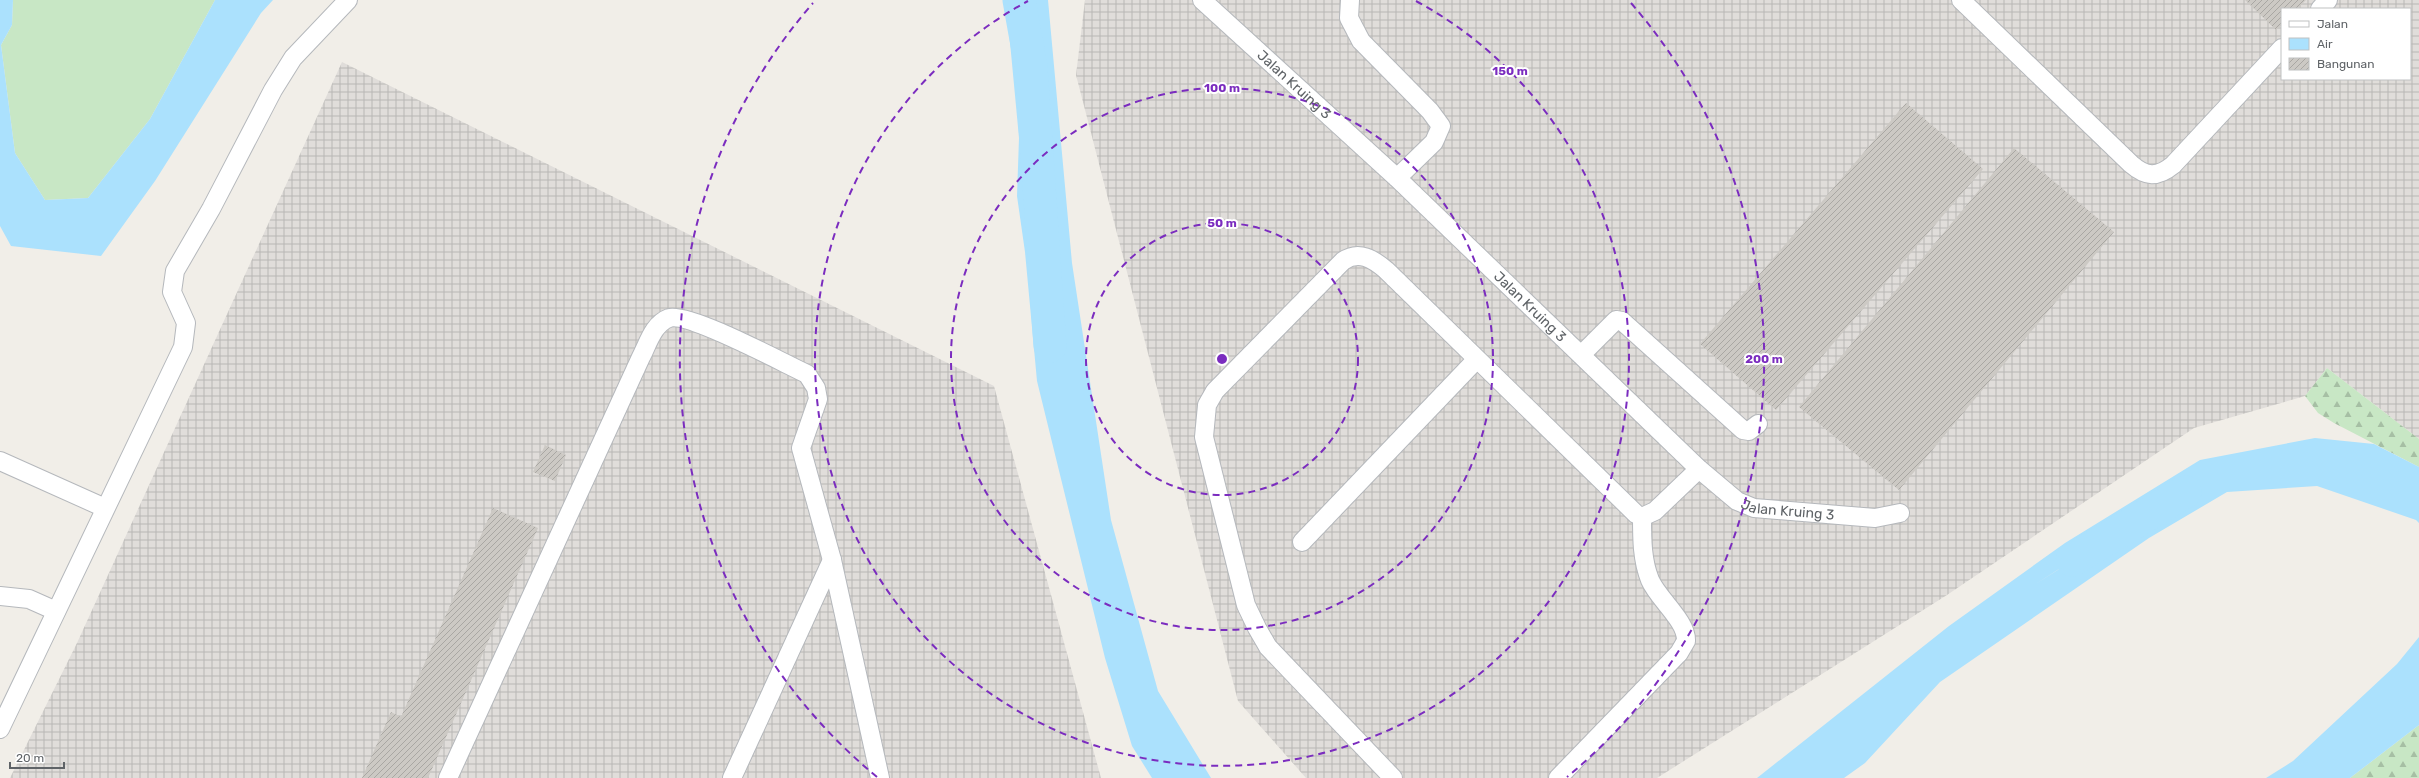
<svg xmlns="http://www.w3.org/2000/svg" width="2419" height="778" font-family="Rubik,sans-serif">
<style>
.industrial{fill:url(#industrial-grid);fill-rule:evenodd}
.grass{fill:#c8e7c5}
.forest{fill:url(#forest-firs)}
.water{fill:#abe1fd;fill-rule:evenodd}
.lines{fill:none;stroke-linecap:round;stroke-linejoin:round}
.river{stroke:#abe1fd;stroke-width:33}
.building{fill:url(#building-hatch)}
.minor-casing{stroke:#b5b8bc;stroke-width:20}
.minor{stroke:#fff;stroke-width:18}
.ring{fill:none;stroke:#7b2cbf;stroke-width:2;stroke-dasharray:7 5}
.labels{text-anchor:middle;stroke-width:4;stroke-linejoin:round;paint-order:stroke}
.street-label{font-size:14px;fill:#5f6367;stroke:#fff}
.centre{fill:#7b2cbf;stroke:#fff;stroke-width:2}
.ring-label{font-size:12px;text-anchor:middle;font-weight:bold;fill:#7b2cbf;stroke:#fff;stroke-width:4;stroke-linejoin:round;paint-order:stroke}
</style>
<defs>
<pattern id="industrial-grid" width="8" height="8" patternUnits="userSpaceOnUse"><rect width="8" height="8" fill="#e0ddda"/><path d="M0 4h8M4 0v8" fill="none" stroke="#b9b7b5"/></pattern>
<pattern id="forest-firs" width="22" height="20" patternUnits="userSpaceOnUse"><rect width="22" height="20" fill="#c8e7c5"/><path d="M5 1l3.5 6h-7zM16 11l3.5 6h-7z" fill="#a6bfa4"/></pattern>
<pattern id="building-hatch" width="6" height="6" patternUnits="userSpaceOnUse"><rect width="6" height="6" fill="#ccc9c4"/><path d="M-1 1l2-2M0 6l6-6M5 7l2-2" fill="none" stroke="#a9a7a3"/></pattern>
</defs>
<rect width="100%" height="100%" fill="#f1eee8"/>
<path class="industrial" d="M1085,0H2419V439L2327,368L2305,396L2194,428L1947,595L1657,778H1306L1238,701L1076,75ZM2282,9H2410V79H2282Z
M342,62L994,386L1101,778H10L77,643Z"/>
<path class="grass" d="M13,0H215L150,119L88,198L45,200L15,153L1,45L12,25Z"/>
<path class="forest" d="M2327,368L2419,439V467L2334,423L2318,413L2305,396Z
M2419,725V778H2350Z"/>
<path class="water" d="M0,0H13L12,25L1,45L15,153L45,200L88,198L150,119L215,0H273L261,13L155,181L101,256L11,246L0,226Z
M1004,0H1048L1072,263L1111,520L1158,691L1211,778H1152L1132,746L1105,658L1037,381L1025,252L1017,196L1019,138L1008,21Z
M2315,438L2374,444L2419,467V523L2416,520L2317,486L2227,492L2149,538L1940,682L1865,763L1844,778H1757L1949,626L2065,543L2200,460ZM2134,521V522L2034,585Z
M2419,637V725L2350,778H2266L2293,761L2397,664Z"/>
<g class="lines">
<path class="river" d="M1019,0L1031,67L1050,346
M2072,560L2185,492"/>
</g>
<path class="building" d="M2245,0H2306L2297,9H2282V25L2276,30Z
M1906,103L1983,169L1776,410L1700,344Z
M2014,148L2114,232L1899,490L1799,407Z
M545,445L566,455L555,481L533,472Z
M493,508L538,528L428,778H362L391,712L401,717Z"/>
<g class="lines">
<defs>
<g id="minor">
<path id="s1" d="M1202,0L1397,178L1699,469L1737,501L1754,508L1875,518L1900,513"/>
<path d="M1350,0L1349,18L1361,41L1430,111L1441,126L1434,142L1397,178"/>
<path d="M1961,0L2131,164C2146,177 2157,178 2173,165L2282,48"/>
<path d="M2320,9L2328,0"/>
<path d="M1581,355L1616,320L1622,321L1743,430L1749,431L1758,424"/>
<path d="M0,461L105,508"/>
<path d="M1302,542L1476,360"/>
<path d="M0,596L29,599L56,611"/>
<path d="M0,729L183,347L186,323L172,292L175,271L211,209L273,90L293,58L348,0"/>
<path d="M448,778L641,357C648,344 653,324 669,318C689,312 783,363 807,374L816,388L818,399L801,448L832,560L880,778"/>
<path d="M732,778L832,560"/>
<path d="M1393,778L1268,647L1257,628L1246,605L1204,437L1207,405L1215,391L1343,261C1359,250 1373,259 1386,270L1636,514L1642,517L1655,511L1699,469"/>
<path d="M1558,778L1679,653L1686,641C1687,621 1658,599 1650,580C1642,560 1642,539 1642,517"/>
</g>
</defs>
<use href="#minor" class="minor-casing"/>
<use href="#minor" class="minor"/>
</g>
<g class="ring">
<circle cx="1222" cy="359" r="136"/>
<circle cx="1222" cy="359" r="271"/>
<path d="M1416 1A407 407 0 1 1 1028 1"/>
<path d="M877 777A542 542 0 0 1 813 3M1631 3A542 542 0 0 1 1567 777"/>
</g>
<g class="labels">
<g class="street-label">
<text dy="5" stroke="none"><textPath href="#s1" startOffset="125">Jalan Kruing 3</textPath></text>
<text dy="5" stroke="none"><textPath href="#s1" startOffset="449">Jalan Kruing 3</textPath></text>
<text dy="5" stroke="none"><textPath href="#s1" startOffset="785">Jalan Kruing 3</textPath></text>
</g>
</g>
<circle cx="1222" cy="359" r="6" class="centre"/>
<g class="ring-label">
<text x="1510" y="75">150 m</text>
<text x="1222" y="92">100 m</text>
<text x="1222" y="227">50 m</text>
<text x="1764" y="363">200 m</text>
</g>
<rect x="2281" y="8" width="130" height="72" fill="#ffffff" stroke="#bfc1c2"/>
<rect x="2289" y="21" width="20" height="6" fill="#ffffff" stroke="#bfc1c2"/>
<text x="2317" y="28" font-size="12" fill="#5f6367">Jalan</text>
<rect x="2289" y="38" width="20" height="12" fill="#abe1fd" stroke="#bfc1c2"/>
<text x="2317" y="48" font-size="12" fill="#5f6367">Air</text>
<rect x="2289" y="58" width="20" height="12" fill="url(#building-hatch)" stroke="#bfc1c2"/>
<text x="2317" y="68" font-size="12" fill="#5f6367">Bangunan</text>
<path d="M10 762v6h54v-6" fill="none" stroke="#5f6367" stroke-width="2"/>
<text x="16" y="762" font-size="12" fill="#5f6367" stroke="#ffffff" stroke-width="3" paint-order="stroke">20 m</text>
</svg>
